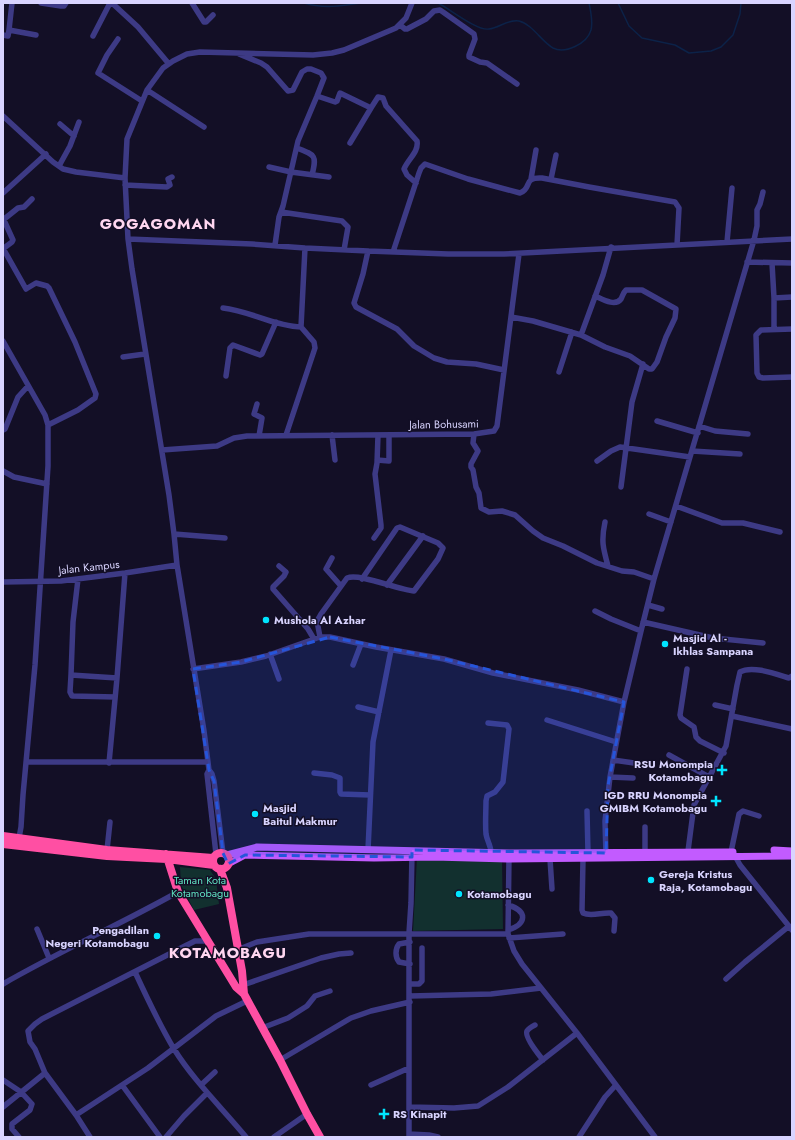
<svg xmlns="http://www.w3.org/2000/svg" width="795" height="1140" font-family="Jost,sans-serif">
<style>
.green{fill:#12302f}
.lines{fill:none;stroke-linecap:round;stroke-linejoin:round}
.stream{stroke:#0c2248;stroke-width:1.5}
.minor{stroke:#3d3a85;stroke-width:5.5}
.major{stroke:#c25bff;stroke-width:7}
.highway{stroke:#ff4fa3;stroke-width:8}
.marked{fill:#2655da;fill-opacity:0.2;stroke:#2655da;stroke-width:3;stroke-dasharray:8 5;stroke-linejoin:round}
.poi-dot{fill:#00e5ff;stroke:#130f26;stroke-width:1.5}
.labels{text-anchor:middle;stroke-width:3;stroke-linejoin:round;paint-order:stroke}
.street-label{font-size:11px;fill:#d9d4ff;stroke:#130f26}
.poi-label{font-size:11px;font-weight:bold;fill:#d9d4ff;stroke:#130f26;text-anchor:start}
.park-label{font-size:11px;fill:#5fe0c0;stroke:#130f26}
.district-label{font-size:15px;font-weight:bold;letter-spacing:1px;fill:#ffd6f0;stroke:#130f26}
</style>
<rect width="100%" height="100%" fill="#130f26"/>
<path class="green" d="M417,858L502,859L503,929L413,931Z
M180,867L210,870L216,879L219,904L194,910L181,885Z"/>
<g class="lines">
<path class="stream" d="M304,3C323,9 342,6 361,3
M438,3C450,9 477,31 489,29C499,28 508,19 519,21C532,24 542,42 553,48C565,54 587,44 591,30C593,22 591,12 589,3
M618,3L629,26L642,38L675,45L689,53L711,51L721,47L733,35L740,14L741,3"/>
<path class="minor" d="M12,3L9,30L36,35
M41,3L61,6H64L66,3
M112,3L138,27L169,64
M192,3L204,22H206L213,15
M400,25L405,29H407L426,19L434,11L440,10L443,12L474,34L475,39L469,55V57L480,62L487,63L517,84
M3,35L8,36L9,30
M93,36L110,3
M118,39L107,55L98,73L142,101
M239,54L261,63L267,67L288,91L293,90L302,72L307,69H311L321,73L324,78L317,96L298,141L283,206L279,217L275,245
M147,90L204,127
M317,96L335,102L337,101L340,93L371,108L378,97L383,98L386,106L417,141C419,152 408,159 404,169L407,175L416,183
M3,116L53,162L63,169L76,172L125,178
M60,124L74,136
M350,143L371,108
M297,148C315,155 317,155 312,175
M59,166L70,146L79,122
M269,167L291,172L329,177
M531,179L536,150
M551,179L556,155
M125,185L167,187L170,185L168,179L172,177
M3,193L46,154
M281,212L342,221L348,227L344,250
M3,218L13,240L12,242L4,248V250L26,289L36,283L47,286L49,288L75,342L96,394L95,398L78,410L48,425
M3,220L18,208L24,207L32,199
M128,239L252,244L305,248L368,251L448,254H504L792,239
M727,242L732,188
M368,251L363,274L354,303L356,307L397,329L414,346L434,358L447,362L476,364L504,370
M393,252L419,173L421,168L425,164L468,179L520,193C533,188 522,177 542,178L589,187L675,202L679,208L677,245
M747,262L792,263
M772,263L774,298V329
M774,298L792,297
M223,308C250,311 274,326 301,327
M511,317L533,321L581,335L605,347L630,356L649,369H652L657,362L666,337L675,318L676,309L642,290H626C623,293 623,295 621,299C615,307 602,299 595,296
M792,329L761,330L756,335L757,373L759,377L763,378L792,377
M581,335L603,275L611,247
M3,341L45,415L48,425V466L35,665L23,795L21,827L19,838
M123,357L145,354
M559,372L572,332
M226,376L230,348L233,345L260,355L262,354L276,322
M257,404L254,414L262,418L259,436
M657,421L698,433
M699,426L715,431L748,434
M3,430L5,429L18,397L28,386
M474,434L473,443L478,451L471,464V467L473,470L476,487L479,493L481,508L489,512L502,511L515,515L533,531L543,538L563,546L597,563L622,571L634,572L654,579
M286,435L315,348L314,342L301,327L305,248
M332,435L335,460
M162,450L217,446L234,438L247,436L474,434L494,431L497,426L519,254
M692,451L740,454
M377,460L389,461V435
M597,461L611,451L620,447L690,457
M3,471L14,477L47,484
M621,487L632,402L643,364
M676,506L722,523H743L780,532
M649,514L671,522
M605,522C601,541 603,548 608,566
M174,534L225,538
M374,538L381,528V525L375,474L377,463L378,435
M332,558L326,569L341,586
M279,566L286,572L284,576L273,587V589L308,629L314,639
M78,579L73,622L71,675L117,678
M3,582L61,581L125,573L177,565
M387,585L423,536
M648,605L662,609
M595,611L611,619L641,631
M643,622L713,638L763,643
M320,637L317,621L321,614L347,578C360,573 398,590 414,591L438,559L443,548L438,543L400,527L397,528L362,579
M270,654L279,679
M353,665L361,644
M193,669L241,662L266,656L320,637H330L376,647L444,659L493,673L578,690L624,702
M687,669L680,715L681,718L694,727L696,737L700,741L724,753
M71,675L70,692L72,696L115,697
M715,705L733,709
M358,707L379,712
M732,716L792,729
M547,720L616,742
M488,723L507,725L509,729L503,782L495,792L487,796L486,801C486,811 485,823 486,834C487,841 491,845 491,853
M669,755L709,777
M613,760L634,763
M26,762H208
M109,763L117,678L125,573
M209,770L212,774L214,781L223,853
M314,773L332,775L340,778V792L341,794L370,795
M610,777L633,778
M587,811L588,853
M645,827V852
M107,850L110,822
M368,850L373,742L391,650
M688,851L694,805L726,746L737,685L740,672C752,665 776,674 789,678L792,676
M731,852L739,814L743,811L759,816
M216,854L207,774L209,770L204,731L177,565L174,534L169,495L132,269L128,239L125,178L127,139L147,90L163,68L173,61L187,54L200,52L313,55L332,53L344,50L396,28L406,18L412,3
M734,854L740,865L792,930
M509,856L508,934L514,951L522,964L577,1033L655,1137
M606,856L605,821L610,777L624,702L641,631L654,579L754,240L757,226V210L760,204L763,192
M550,859L552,889
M583,859L582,910L583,913C591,917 602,912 611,913L615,918L614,931
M37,929L49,958
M508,930C527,924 528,911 508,905
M509,938L563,934
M410,942L399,944C395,949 395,957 399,962L410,964
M237,950L257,942L309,934H508
M135,972C147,998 159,1024 174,1049C194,1081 222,1108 246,1137
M726,979L745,962L789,926
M3,984C60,951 121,924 178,892
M410,984H419L422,981V948
M243,985L321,958L339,954L351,953
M410,996L491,994L541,988
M535,1025C533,1026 529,1028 527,1031C524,1037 539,1055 543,1060
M262,1028L288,1018L307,1006L315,996L330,991
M280,1060L351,1018L371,1011L410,1002
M3,1080L21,1092L32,1104L30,1110L12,1124V1129L19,1137
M122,1085L160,1137
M201,1085L215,1072
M371,1085L409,1068
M3,1107L45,1073
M409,1107L454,1108L478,1106L508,1087L577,1033
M76,1115L148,1068L216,1016L247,1001
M409,1134L429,1135L438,1137
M90,1137L76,1115L45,1073L35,1049L30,1042L28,1031L35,1024L42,1019L183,947L195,941H207
M166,1137L184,1116L207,1093
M274,1137L307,1114
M409,1137V933L411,903L412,853
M579,1137L605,1097L616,1085"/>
<path class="major" d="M774,850L792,851
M227,855L257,847L509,853L733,852
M228,864L245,855L374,858L434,857L508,859L792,856"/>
<path class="highway" d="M3,836L107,850L213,858
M3,844L107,856L167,859L214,865
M213 861a8 8 0 1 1 16 0a8 8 0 1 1-16 0Z
M166,854L178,892L236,987L244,994L280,1060L307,1114L320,1137
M220,869L227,888L242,971L244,994"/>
</g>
<path class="marked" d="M330,637L444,659L624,702L608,786L606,853L412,850V857L245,855L228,864L223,853L214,781L209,770L193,669L241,662Z"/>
<g class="poi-dot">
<circle cx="266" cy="620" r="4"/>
<circle cx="665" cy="644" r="4"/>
<path d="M720 764h4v4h4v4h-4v4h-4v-4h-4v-4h4z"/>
<path d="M714 795h4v4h4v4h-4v4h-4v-4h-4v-4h4z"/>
<circle cx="255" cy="814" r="4"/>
<circle cx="651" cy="880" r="4"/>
<circle cx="459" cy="894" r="4"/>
<circle cx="157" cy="936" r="4"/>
<path d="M382 1108h4v4h4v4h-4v4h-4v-4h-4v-4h4z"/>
</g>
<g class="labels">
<g class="street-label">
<text transform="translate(444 424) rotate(-1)" y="4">Jalan Bohusami</text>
<text transform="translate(89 567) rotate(-6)" y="4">Jalan Kampus</text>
</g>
<g class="poi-label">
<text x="274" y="624">Mushola Al Azhar</text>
<text x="673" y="642">Masjid Al -<tspan x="673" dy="13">Ikhlas Sampana</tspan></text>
<text x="713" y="768" text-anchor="end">RSU Monompia<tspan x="713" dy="13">Kotamobagu</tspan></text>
<text x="707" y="799" text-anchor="end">IGD RRU Monompia<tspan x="707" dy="13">GMIBM Kotamobagu</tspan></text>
<text x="263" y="812">Masjid<tspan x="263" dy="13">Baitul Makmur</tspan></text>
<text x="659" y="878">Gereja Kristus<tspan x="659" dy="13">Raja, Kotamobagu</tspan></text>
<text x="467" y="898">Kotamobagu</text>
<text x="149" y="934" text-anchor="end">Pengadilan<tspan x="149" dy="13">Negeri Kotamobagu</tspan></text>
<text x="393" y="1118">RS Kinapit</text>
</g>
<g class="park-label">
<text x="200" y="884">Taman Kota<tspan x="200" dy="13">Kotamobagu</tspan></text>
</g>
<g class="district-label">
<text x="158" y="229">GOGAGOMAN</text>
<text x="228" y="958">KOTAMOBAGU</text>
</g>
</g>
<rect width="795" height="1140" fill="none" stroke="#d9d4ff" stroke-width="8"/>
</svg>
